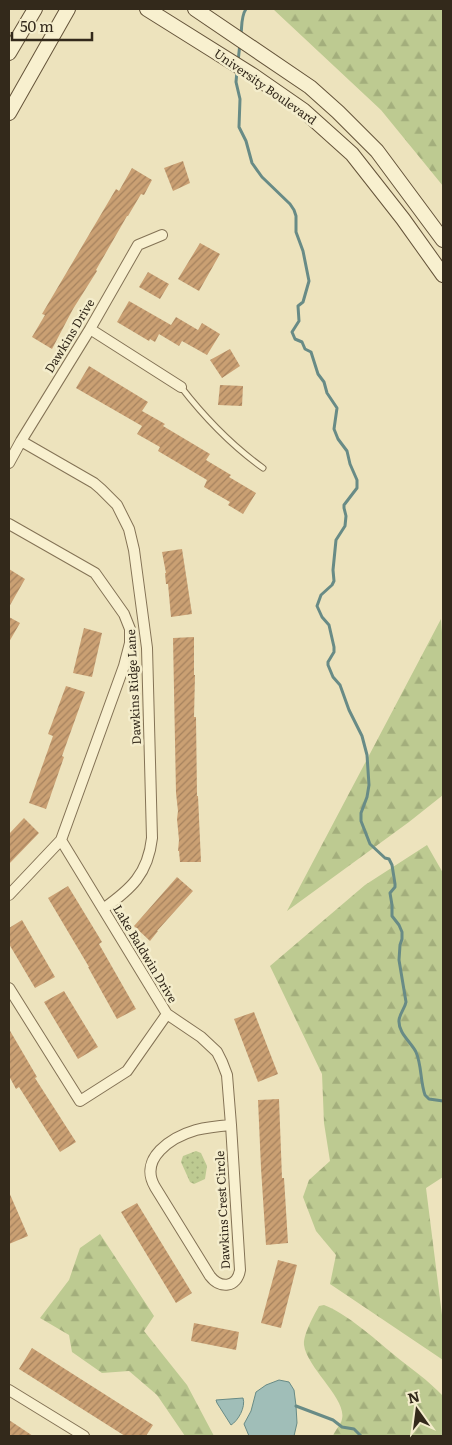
<svg xmlns="http://www.w3.org/2000/svg" width="452" height="1445" font-family="Literata,serif">
<style>
.forest{fill:url(#forest-firs)}
.park{fill:url(#park-dots)}
.water{fill:#a0beb8;stroke:#688b86}
.lines{fill:none;stroke-linecap:round;stroke-linejoin:round}
.stream{stroke:#688b86;stroke-width:3}
.building{fill:url(#building-hatch)}
.service-casing{stroke:#847356;stroke-width:7}
.minor-casing{stroke:#847356;stroke-width:12}
.secondary-casing{stroke:#65543a;stroke-width:16}
.service{stroke:#f8f0cf;stroke-width:5}
.minor{stroke:#f8f0cf;stroke-width:10}
.secondary{stroke:#f8f0cf;stroke-width:14}
.labels{text-anchor:middle;stroke-width:5;stroke-linejoin:round;paint-order:stroke}
.street-label{font-size:12px;fill:#33291b;stroke:#f4edcc}
</style>
<defs>
<pattern id="forest-firs" width="22" height="20" patternUnits="userSpaceOnUse" patternTransform="scale(1.25)"><rect width="22" height="20" fill="#bdca91"/><path d="M5 1l3.5 6h-7zM16 11l3.5 6h-7z" fill="#a3ae7c"/></pattern>
<pattern id="park-dots" width="8" height="8" patternUnits="userSpaceOnUse" patternTransform="scale(1.25)"><rect width="8" height="8" fill="#bdca91"/><path d="M2 2h.1M6 6h.1" fill="none" stroke="#a3ae7c" stroke-width="1.8" stroke-linecap="round"/></pattern>
<pattern id="building-hatch" width="6" height="6" patternUnits="userSpaceOnUse" patternTransform="scale(1.25)"><rect width="6" height="6" fill="#caa073"/><path d="M-1 1l2-2M0 6l6-6M5 7l2-2" fill="none" stroke="#a5825e"/></pattern>
</defs>
<rect width="100%" height="100%" fill="#ede3bd"/>
<path class="forest" d="M273,9H443V186L381,110Z
M441,619L443,645V795L409,822L287,911Z
M427,845L443,873V1177L426,1188L443,1323V1360L330,1284L336,1255L316,1231L303,1197L309,1180L330,1161L324,1123L322,1074L270,966L365,885Z
M100,1234L154,1316L144,1331L187,1385L214,1436H185L157,1395L129,1371L102,1373L72,1352L69,1335L40,1318L69,1280L80,1248Z
M324,1305C346,1313 375,1339 393,1354C410,1368 428,1380 443,1396V1436H333C335,1430 341,1425 342,1419C347,1399 307,1368 304,1345C303,1335 314,1315 319,1306Z"/>
<path class="park" d="M196,1151L201,1153L207,1166L205,1179L194,1184L190,1182L181,1162L183,1156Z"/>
<path class="water" d="M279,1380L289,1382L294,1390L296,1406L297,1423L294,1436H249L244,1424L251,1411L256,1392L266,1385Z
M243,1398C246,1407 238,1421 231,1425L217,1403L216,1400Z"/>
<g class="lines">
<path class="stream" d="M241,35C242,26 241,16 246,9
M238,62L240,43
M237,71L236,82L240,99L239,127L246,141L252,163L262,177L290,204L294,210L296,216V232L303,251L309,281L303,302L298,306L299,321L292,332L295,339L302,342L305,349L311,352L318,374L324,382L327,393L337,408L334,429L338,439L347,451L350,464L357,480V488L344,505V508L346,516L345,526L336,540L333,570L334,581L332,585L321,595L317,606L322,617L329,625L334,647V652L328,662V665L333,677L340,685L349,710L362,736L367,755L369,785L367,797L361,813V821L370,844L385,858L389,859L392,865L395,884V887L390,893L392,905V916L399,925L402,932V939L400,945L399,960L406,1002C405,1008 400,1013 399,1020C398,1033 411,1042 416,1052C422,1066 420,1081 425,1095L429,1099L443,1101
M296,1406L333,1420L342,1427L354,1429L361,1436"/>
</g>
<path class="building" d="M183,161L190,183L173,191L164,168Z
M132,168L152,180L144,195L141,194L128,216H127L96,270L97,271L73,309L52,349L32,337L45,315L42,314L116,189L119,191Z
M200,243L220,254L199,291L178,279Z
M148,272L169,284L160,299L139,287Z
M129,301L171,325L176,317L198,330L202,323L220,334L207,355L182,341L179,346L159,334L155,342L150,339L149,341L117,322Z
M230,349L240,366L222,378L210,360Z
M89,366L148,402L142,411L165,424L163,426L210,454L206,460L231,475L229,477L256,493L243,514L228,505L230,502L204,487L207,480L158,451L160,447L137,434L142,426L76,388Z
M220,385L243,386L242,406L218,405Z
M182,549L192,614L171,617L168,584H166L165,573H166L162,552Z
M9,569L25,579L9,607Z
M9,617L20,623L9,642Z
M84,628L102,633L92,677L73,673Z
M194,637V675H195L194,717H196L197,796H198L201,862H180L179,851H178L179,840L177,819L178,811L176,793L173,638Z
M66,686L85,692L62,756L64,757L46,809L29,803L53,736L48,734Z
M24,818L39,833L9,864V834Z
M177,877L193,891L157,931H158L150,941L134,926Z
M68,886L102,942L99,944L136,1009L117,1019L88,967H89L48,898Z
M22,920L55,977L35,988L9,944V928Z
M64,991L98,1047L78,1059L44,1002Z
M254,1012L278,1074L258,1082L234,1019Z
M9,1029L37,1077L35,1078L76,1142L60,1152L19,1087L16,1089L9,1076Z
M279,1099L282,1178H284L288,1243L266,1245L261,1168L258,1100Z
M9,1192L28,1236L9,1244Z
M137,1203L192,1293L176,1303L121,1212Z
M278,1260L297,1265L281,1328L261,1323Z
M194,1323L239,1332L236,1350L191,1341Z
M32,1348L153,1425L146,1436H125L19,1369Z
M9,1420L33,1436H9Z"/>
<g class="lines">
<defs>
<path id="service" d="M181,387C205,418 231,445 263,468"/>
<path id="minor" d="M90,329L181,387
M21,441L94,483L101,489L117,505L129,529L134,550L147,648L152,838C148,874 131,889 103,909
M9,463L21,441L90,329L138,245L162,235
M9,524L95,573L124,614L130,629V643L124,666L61,840L9,895
M61,840L167,1014L201,1037L217,1052L222,1062L227,1075L231,1125L240,1270C237,1288 220,1289 210,1276L155,1187C138,1158 172,1137 196,1130C208,1127 219,1126 231,1125
M9,988L80,1101L127,1071L167,1014
M9,1390L84,1436"/>
<path id="secondary" d="M147,9L254,76L303,110L352,154L403,219L443,275
M195,9L310,87L338,112L377,151L443,240
M9,53L35,9
M9,113L68,9"/>
</defs>
<use href="#service" class="service-casing"/>
<use href="#minor" class="minor-casing"/>
<use href="#secondary" class="secondary-casing"/>
<use href="#service" class="service"/>
<use href="#minor" class="minor"/>
<use href="#secondary" class="secondary"/>
</g>
<g class="labels">
<g class="street-label">
<text transform="translate(265 87) rotate(35)" y="4">University Boulevard</text>
<text transform="translate(70 336) rotate(-59)" y="4">Dawkins Drive</text>
<text transform="translate(134 687) rotate(-93)" y="4">Dawkins Ridge Lane</text>
<text transform="translate(145 954) rotate(59)" y="4">Lake Baldwin Drive</text>
<text transform="translate(223 1210) rotate(-93)" y="4">Dawkins Crest Circle</text>
</g>
</g>
<rect width="452" height="1445" fill="none" stroke="#33291b" stroke-width="20"/>
<g transform="translate(417 1410) rotate(346)" stroke="#f4edcc" stroke-width="4" paint-order="stroke">
<path d="M0-4L9 19L0 12L-9 19Z" fill="#33291b"/>
<text y="-8" font-size="14" font-weight="bold" text-anchor="middle" fill="#33291b">N</text>
</g>
<path d="M12 32v8h80v-8" fill="none" stroke="#33291b" stroke-width="2.5"/>
<text x="20" y="32" font-size="15" fill="#33291b" stroke="#f4edcc" stroke-width="4" paint-order="stroke">50 m</text>
</svg>
